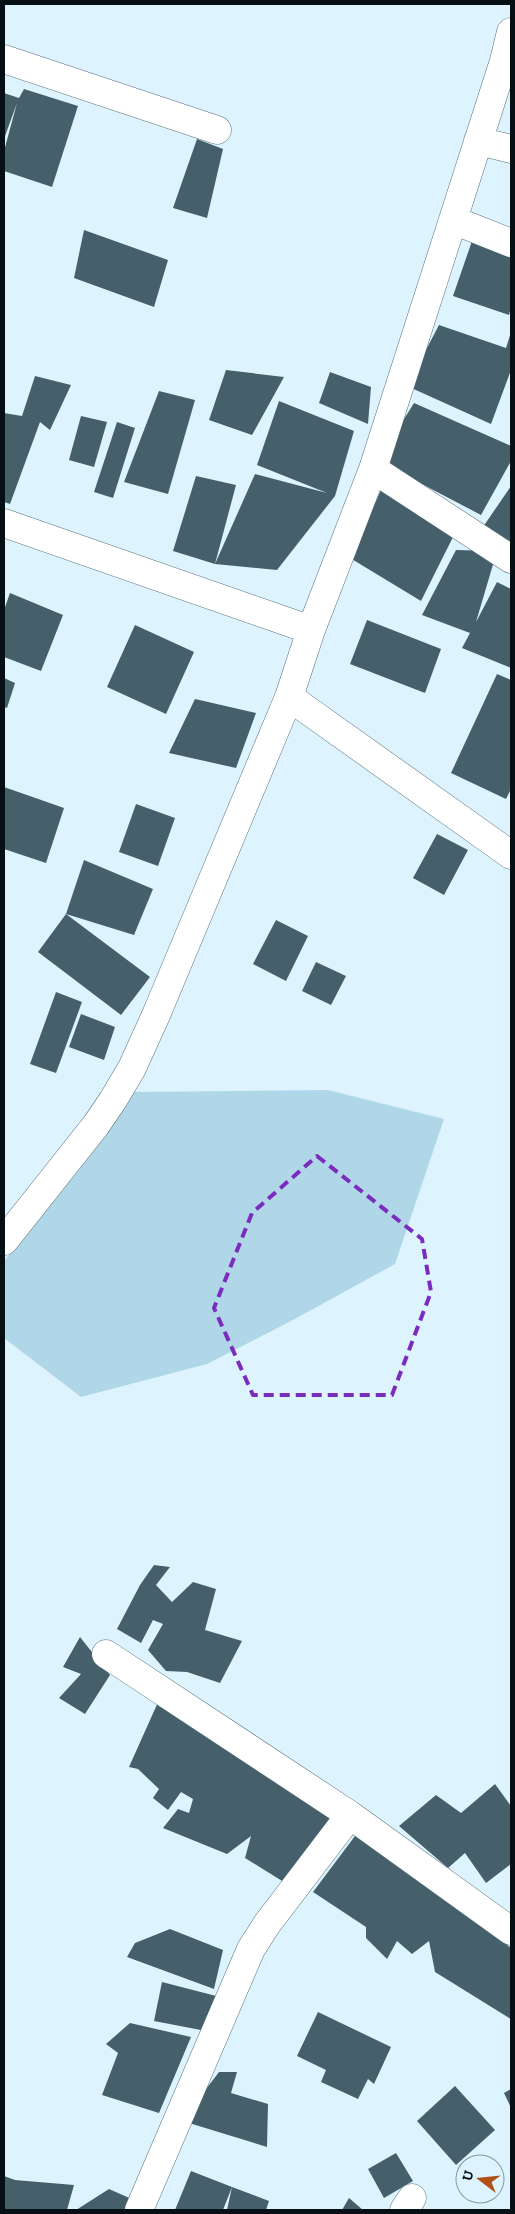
<svg xmlns="http://www.w3.org/2000/svg" width="515" height="2214" font-family="'Zilla Slab',serif">
<style>
.green{fill:#b0d7e8}
.building{fill:#46606b}
.lines{fill:none;stroke-linecap:round;stroke-linejoin:round}
.street-casing{stroke:#57717c;stroke-width:29}
.street{stroke:#fff;stroke-width:28}
.marked{fill:none;stroke:#7b2cbf;stroke-width:4;stroke-dasharray:10 6;stroke-linejoin:round}
</style>
<rect width="100%" height="100%" fill="#ddf4fe"/>
<path class="green" d="M328,1090L444,1119L395,1264L293,1320L207,1364L81,1397L4,1338V1261L134,1092Z"/>
<path class="building" d="M24,89L78,106L52,187L4,171V151L17,103L4,139V93L19,98Z
M197,139L223,149L207,218L173,208Z
M84,230L168,260L154,307L74,278Z
M472,241L511,254V308L509,315L453,296Z
M439,325L506,348L511,332V370L491,424L407,386Z
M226,370L284,377L252,435L209,420Z
M330,372L371,387L368,424L319,403Z
M35,376L71,385L50,430L40,422L10,504L4,502V413L22,416Z
M159,391L195,400L168,494L124,482Z
M279,401L354,431L335,496L277,570L215,564L255,474L327,493L257,465Z
M414,403L511,446V461L481,515L378,461Z
M81,416L107,422L94,467L69,460Z
M117,422L135,428L113,498L94,492Z
M196,476L236,485L215,564L173,551Z
M511,486V544L483,527Z
M381,490L453,537L421,601L350,558Z
M456,550L497,551L476,622L497,582L511,589V668L462,648L470,633L422,615Z
M10,593L63,615L41,671L4,657V610Z
M367,620L441,649L425,693L350,664Z
M135,625L194,652L166,714L107,687Z
M497,674L511,680V789L506,799L451,773Z
M4,678L15,683L7,708L4,707Z
M195,699L256,713L236,768L169,753Z
M4,787L64,808L46,863L4,849Z
M136,804L175,818L158,866L119,852Z
M437,834L468,850L444,895L413,878Z
M84,860L153,889L134,935L66,914Z
M66,914L150,977L121,1015L38,952Z
M276,920L308,936L286,981L253,964Z
M316,962L346,976L331,1005L302,991Z
M56,992L82,1002L56,1073L30,1064Z
M81,1014L115,1027L104,1060L69,1047Z
M154,1565L170,1567L156,1585L172,1602L193,1582L216,1589L205,1630L242,1641L220,1683L187,1672L166,1671L148,1650L163,1624L153,1620L141,1643L117,1629L140,1585Z
M80,1637L110,1675L85,1714L59,1698L81,1674L63,1667Z
M159,1700L330,1818L287,1884L245,1858L251,1836L227,1854L163,1828L178,1809L189,1813L193,1799L181,1792L168,1810L153,1798L159,1789L138,1769L129,1767Z
M495,1784L511,1806V1864L486,1883L465,1853L448,1868L399,1826L436,1795L461,1813Z
M358,1832L511,1948V2019L435,1972L429,1941L412,1954L397,1941L387,1959L366,1938V1927L313,1892Z
M170,1929L223,1950L214,1989L127,1957L135,1943Z
M162,1982L220,1997L206,2031L154,2021Z
M318,2012L391,2047L374,2084L368,2079L358,2099L321,2082L326,2070L297,2056Z
M130,2023L191,2037L159,2113L102,2095L118,2053L106,2044Z
M219,2072H237L231,2093L268,2104L267,2147L189,2123L203,2093Z
M455,2086L495,2130L456,2165L417,2121Z
M511,2089V2108L504,2093Z
M396,2153L413,2181L384,2198L368,2169Z
M191,2171L232,2187L223,2210H175Z
M4,2176L15,2180L74,2185L67,2210H4Z
M232,2187L269,2201L266,2210H227Z
M109,2189L134,2200L130,2210H76Z
M349,2198L363,2210H342Z"/>
<g class="lines">
<defs>
<path id="street" d="M4,59L217,130
M478,141L511,149
M453,220L511,243
M373,469L511,559
M4,523L311,630
M289,697L511,855
M4,1241L96,1125L113,1100L132,1068L156,1015L289,697L311,630L373,469L504,61L511,32
M106,1654L350,1815L511,1931
M139,2210L251,1949L267,1924L350,1815
M404,2210L412,2198"/>
</defs>
<use href="#street" class="street-casing"/>
<use href="#street" class="street"/>
</g>
<path class="marked" d="M317,1156L422,1239L431,1292L392,1395H253L214,1308L252,1213Z"/>
<rect width="515" height="2214" fill="none" stroke="#061014" stroke-width="10"/>
<g transform="translate(480 2179) rotate(286)"><circle r="24" fill="#ddf4fe" stroke="#8799a0"/>
<path d="M0-4L9 19L0 12L-9 19Z" fill="#b25016"/>
<text y="-8" font-size="14" font-weight="bold" text-anchor="middle" fill="#061014">U</text>
</g>
</svg>
